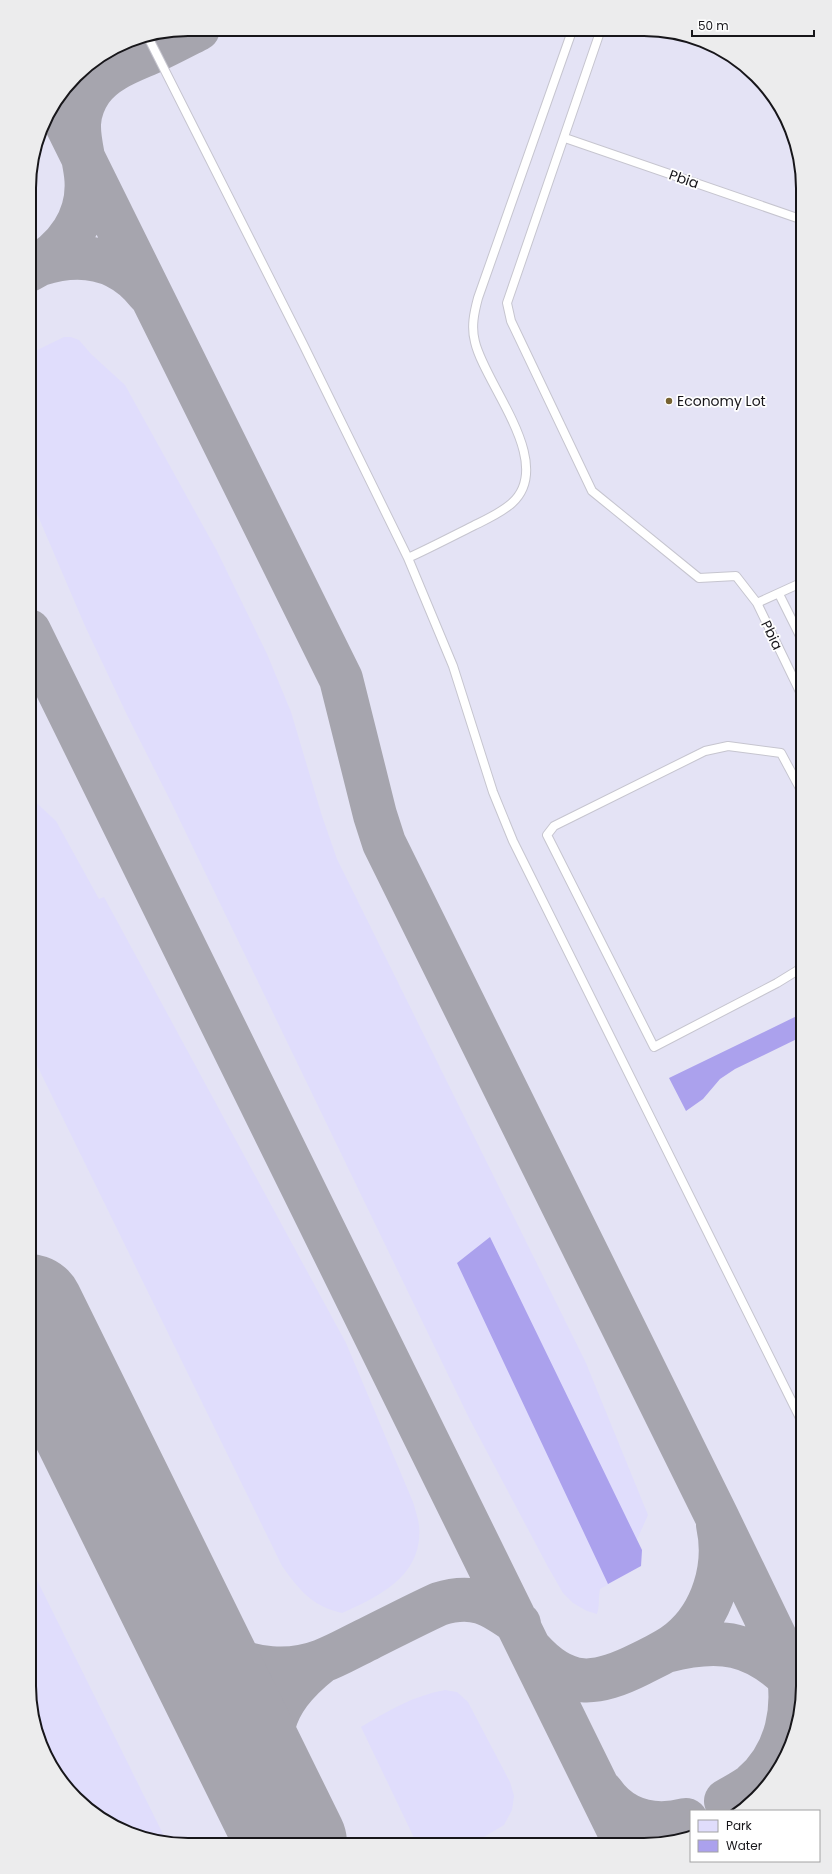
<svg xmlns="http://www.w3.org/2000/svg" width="832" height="1874" font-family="Poppins,sans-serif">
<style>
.built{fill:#e4e3f5}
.green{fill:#e0ddfc}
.water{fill:#aba1ed}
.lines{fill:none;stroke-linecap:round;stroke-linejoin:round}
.taxiway{stroke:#a6a5ae;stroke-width:44}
.runway{stroke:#a6a5ae;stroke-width:110}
.service-casing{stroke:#c6c5cf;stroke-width:10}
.service{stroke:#fff;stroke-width:8}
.poi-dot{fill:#766231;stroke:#fff;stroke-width:1.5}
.labels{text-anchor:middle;stroke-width:3.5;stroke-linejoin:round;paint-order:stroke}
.street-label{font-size:14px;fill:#17161a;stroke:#fff}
.poi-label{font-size:14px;fill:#17161a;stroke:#fff;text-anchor:start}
.rim{fill:none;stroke:#17161a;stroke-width:2}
</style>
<rect width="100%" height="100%" fill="#efeef9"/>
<path class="built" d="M188,29L675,32L715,46L749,69L782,108L798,147L803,188V1697L791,1747L764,1791L740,1811H691V1837L685,1840L644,1845L157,1842L117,1828L83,1805L56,1774L34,1727L29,1686V177L45,118L83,69L127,41Z"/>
<path class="green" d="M64,337H71L79,340L91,354L125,385L217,551L267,654L291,712L322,816L337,859L586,1363L648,1515L636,1542L642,1550L641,1566L600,1589C598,1598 600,1605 597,1614L587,1611L573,1603L563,1593L548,1567L469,1418L170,800L128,717L85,626L29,495V354Z
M29,796L56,821L99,899L104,897L346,1343L413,1502C415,1509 418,1518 419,1525C424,1575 380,1596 342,1613C312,1606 300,1591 282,1566L29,1049Z
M29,1564L167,1842H157L117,1828L83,1805L56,1774L34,1727L29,1686Z
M445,1690L457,1692L468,1702L510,1782L514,1796L512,1810L504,1825L472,1844H417L361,1727C389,1710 413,1696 445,1690Z"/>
<path class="water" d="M803,1013V1036L735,1069L720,1079L703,1099L686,1111L669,1078Z
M490,1237L642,1550L641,1566L608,1584L457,1263Z"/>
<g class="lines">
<path class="taxiway" d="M56,103L341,679L375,815L384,843L716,1515L803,1695
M40,264C81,251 120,257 148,293
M29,270C66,252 91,217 86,175C82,143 70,121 91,90C106,69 132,61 154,51C169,44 184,36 198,29
M29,631L626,1845
M174,1603C189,1621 203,1640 223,1653C251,1671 291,1673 322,1661C338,1655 353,1646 368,1639C392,1627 415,1615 439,1604C474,1593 491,1604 519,1624
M531,1650C567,1690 596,1686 640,1664C654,1657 668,1651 680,1641C713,1614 727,1566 718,1525
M666,1651C720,1637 754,1642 795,1683
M602,1792C622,1821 653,1828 686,1820
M726,1801C734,1796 744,1791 752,1785C788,1754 797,1706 786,1662
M274,1805C266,1739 265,1706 322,1661"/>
<path class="runway" d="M29,1309L292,1843"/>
<defs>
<path id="service" d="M600,32L507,303L511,321L592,491L699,578L736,576L757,603L803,698
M148,37L303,344L408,558L453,666L493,792L513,841L803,1424
M565,138L803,220
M408,558C430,548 451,537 473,526C487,519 501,513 512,503C556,463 485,385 475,342C471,327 474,313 478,298L572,31
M779,594L803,642
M757,603L803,582
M803,967L777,983L654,1047L547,835L554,826L705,751L728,746L781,753L803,794"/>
</defs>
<use href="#service" class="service-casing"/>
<use href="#service" class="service"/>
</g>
<circle class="poi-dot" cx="669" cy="401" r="4"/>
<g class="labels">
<g class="street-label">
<text transform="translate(684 179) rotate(19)" y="5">Pbia</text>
<text transform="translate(772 635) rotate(64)" y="5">Pbia</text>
</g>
<g class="poi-label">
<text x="677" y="406">Economy Lot</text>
</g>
</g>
<path d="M0 0H832V1874H0ZM188 36H644A152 152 0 0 1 796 188V1686A152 152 0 0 1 644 1838H188A152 152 0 0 1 36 1686V188A152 152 0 0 1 188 36Z" fill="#ececed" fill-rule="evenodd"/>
<path class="rim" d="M188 36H644A152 152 0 0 1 796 188V1686A152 152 0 0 1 644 1838H188A152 152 0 0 1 36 1686V188A152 152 0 0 1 188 36Z"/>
<rect x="690" y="1810" width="130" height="52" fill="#ffffff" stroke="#a2a2a3"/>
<rect x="698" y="1820" width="20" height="12" fill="#e0ddfc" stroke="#a2a2a3"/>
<text x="726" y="1830" font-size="12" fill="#17161a">Park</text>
<rect x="698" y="1840" width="20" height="12" fill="#aba1ed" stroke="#a2a2a3"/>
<text x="726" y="1850" font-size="12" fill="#17161a">Water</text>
<path d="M692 30v6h122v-6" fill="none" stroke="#17161a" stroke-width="2"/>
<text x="698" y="30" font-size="12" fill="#17161a" stroke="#ffffff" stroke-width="3" paint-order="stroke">50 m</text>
</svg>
